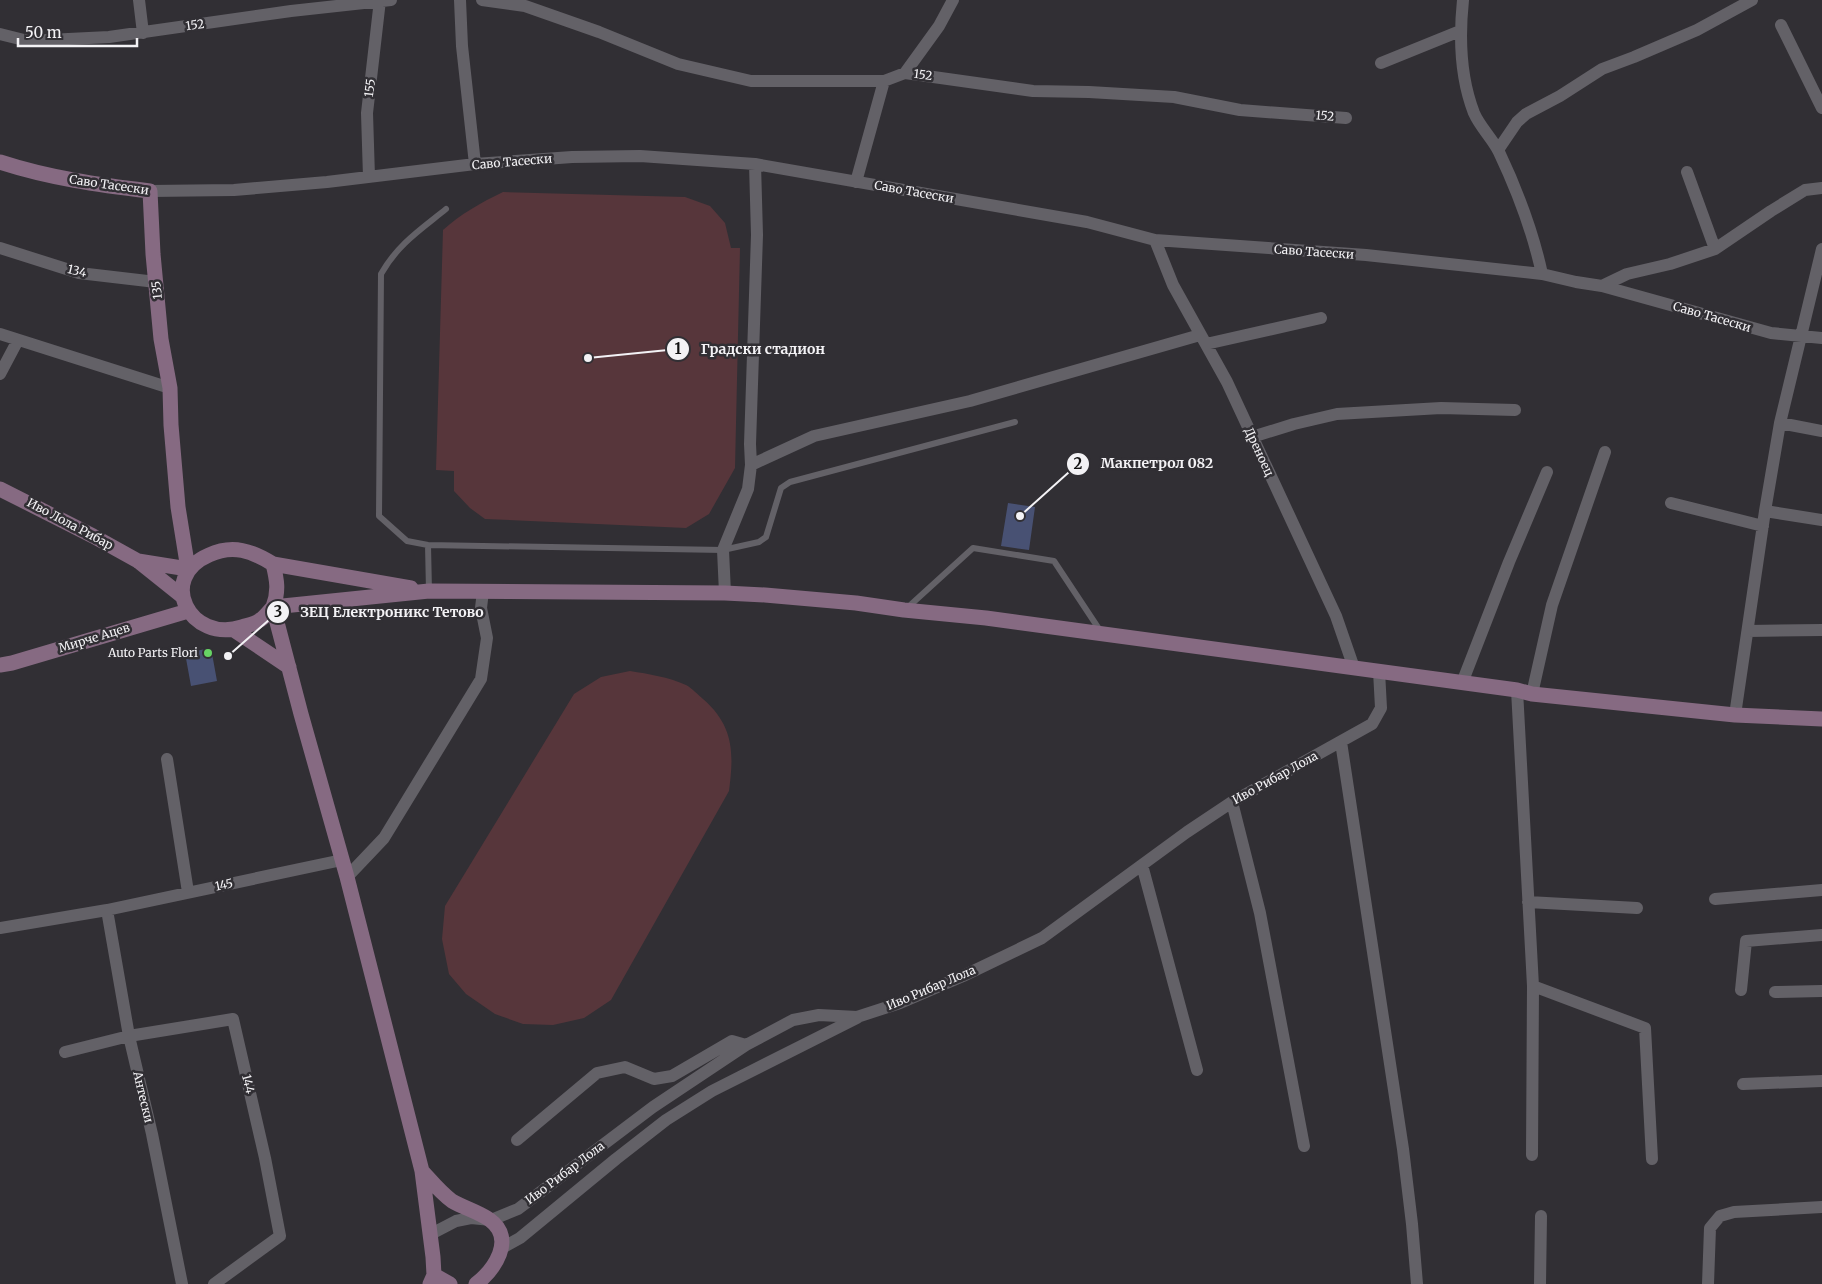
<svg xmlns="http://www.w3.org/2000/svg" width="1822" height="1284" font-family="Merriweather,serif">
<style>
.green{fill:#57363b}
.building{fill:#485173}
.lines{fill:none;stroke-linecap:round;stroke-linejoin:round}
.lane{stroke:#636167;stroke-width:6}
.street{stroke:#636167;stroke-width:12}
.secondary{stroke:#866a82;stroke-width:15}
.poi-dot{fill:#67d465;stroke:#312f34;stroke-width:2}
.labels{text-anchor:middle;stroke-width:5;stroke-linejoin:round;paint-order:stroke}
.street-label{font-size:12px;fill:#f3f2f5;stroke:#312f34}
.poi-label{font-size:12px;fill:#f3f2f5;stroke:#312f34;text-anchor:end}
.leader{fill:none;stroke:#f3f2f5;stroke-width:2}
.callout-dot{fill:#f3f2f5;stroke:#312f34;stroke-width:2}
.mark-label{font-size:15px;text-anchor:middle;font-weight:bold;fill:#111}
.callout-label{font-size:14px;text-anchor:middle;font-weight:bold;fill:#f3f2f5;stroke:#312f34;stroke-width:5;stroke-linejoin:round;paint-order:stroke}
</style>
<rect width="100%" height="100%" fill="#312f34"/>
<path class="green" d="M503,192L685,197L710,206L725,223L731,248H740L735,468L709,514L686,528L485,519L470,508L454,491V471L436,470L443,230C461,214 480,203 503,192Z
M630,671C649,674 668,677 686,685C692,688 698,695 703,699C734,726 734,753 729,791L611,1000L584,1018L553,1025L523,1024L495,1014L466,994L449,974L442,939L445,906L574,694L601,677Z"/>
<path class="building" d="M1008,503L1035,507L1029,550L1001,546Z
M211,648L217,681L191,686L185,653Z"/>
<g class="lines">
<path class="lane" d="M446,209C420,230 398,244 381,274L379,516L407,541L428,545L723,550L759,542L766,537L781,488L790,482L1015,422
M428,545L429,591
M906,609L973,548L1054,561L1101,632"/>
<path class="street" d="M139,0L143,33
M460,0L462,46L475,164
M482,0L525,6L599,32L678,64L751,81H884L905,73L1033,91L1089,92L1174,97L1240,110L1346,118
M1463,0C1459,38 1460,77 1474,113C1480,127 1492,138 1499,152C1517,190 1533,232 1542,274
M1781,25L1822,108
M0,34L28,41L109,37L291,11L391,0
M1381,63L1460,31
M905,73L939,26L953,0
M1498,150L1517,122L1526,114L1560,96L1602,69L1634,57L1697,30L1752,0
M1687,172L1715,249
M369,177L367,113L380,0
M856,182L884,81
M150,191L234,190L327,182L475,164L572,157L640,156L755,164L1087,222L1155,240L1366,255L1542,274L1576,282L1602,286L1771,333L1822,338
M1155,240L1173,285L1227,382L1336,616L1354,668
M0,248L79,273L156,282
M1602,286L1627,274L1670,264L1715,249L1771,211L1805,190L1822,188
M0,334L170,388
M1206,344L1321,318
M0,374L18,340
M1780,423L1822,431
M1252,437L1294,424L1337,414L1441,408L1515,410
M751,465L814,436L970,401L1200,335
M1671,503L1763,526
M1765,511L1822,520
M725,593L723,550L748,489L751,465L750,444L757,235L755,164
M1748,631L1822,630
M1462,683L1509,562L1547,472
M1517,690L1533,986L1532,1155
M1532,694L1552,605L1605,452
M1735,715L1765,511L1780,423L1822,249
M1341,742L1403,1149L1412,1224L1417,1284
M167,759L188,892
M1232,802L1260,913L1304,1146
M1142,865L1197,1070
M347,877L384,838L481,679L487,638L481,608L483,591
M1715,899L1822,890
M1528,902L1637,908
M107,910L129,1036L152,1134L182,1284
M0,928L107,910L342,860
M1533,986L1645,1028L1652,1159
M1741,990L1746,941L1822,935
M1775,992L1822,991
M65,1052L129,1036L233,1019L265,1158L280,1236L214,1284
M1743,1084L1822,1081
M517,1140L597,1073L625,1067L654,1079L672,1076L732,1041L746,1045
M431,1234L456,1221L471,1218L491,1220L518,1209L653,1107L746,1045L793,1020L819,1015L857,1017L900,1003L963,976L1042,938L1187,832L1232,802L1372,724L1381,708L1379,671
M502,1248L520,1238L616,1159L666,1120L712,1091L857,1018
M1540,1284L1541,1216
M1708,1284L1710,1228L1720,1216L1734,1212L1822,1207"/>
<path class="secondary" d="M0,162C49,178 99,185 150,191L153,254L161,339L170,388L171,425L178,507L188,569L138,561
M0,489L93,536L138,561L183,597
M273,564L411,588
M234,630L289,667
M0,665L12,663L188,611
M422,1171C432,1182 441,1193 452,1201C464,1208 479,1212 490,1220C516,1239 494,1270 476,1284
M434,1275L450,1284
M430,1284L434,1275L433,1257L422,1171L347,877L301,714L273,607C279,591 277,580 273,564C252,551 233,544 209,555C156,578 190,644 242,627C248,625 255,624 260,620C265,617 269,611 273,607L429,591L725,593L765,595L856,603L904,610L986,618L1517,690L1532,694L1735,715L1822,719"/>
</g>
<circle class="poi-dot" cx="208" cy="653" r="5"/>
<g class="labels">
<g class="street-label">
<text transform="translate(195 25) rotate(-8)" y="4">152</text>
<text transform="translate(923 75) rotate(7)" y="4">152</text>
<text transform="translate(370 88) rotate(-83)" y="4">155</text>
<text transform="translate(1325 116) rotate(5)" y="4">152</text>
<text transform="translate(512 162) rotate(-5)" y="4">Саво Тасески</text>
<text transform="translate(109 185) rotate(8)" y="4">Саво Тасески</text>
<text transform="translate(914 192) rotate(10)" y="4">Саво Тасески</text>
<text transform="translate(1314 252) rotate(4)" y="4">Саво Тасески</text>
<text transform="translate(77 271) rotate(13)" y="4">134</text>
<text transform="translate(157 290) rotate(-96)" y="4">135</text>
<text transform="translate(1712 317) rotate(16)" y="4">Саво Тасески</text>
<text transform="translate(1259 452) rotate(65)" y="4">Дреноец</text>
<text transform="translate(70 524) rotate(28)" y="4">Иво Лола Рибар</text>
<text transform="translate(94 638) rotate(-17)" y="4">Мирче Ацев</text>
<text transform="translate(1275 778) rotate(-29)" y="4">Иво Рибар Лола</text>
<text transform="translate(224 885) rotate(-12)" y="4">145</text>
<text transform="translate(931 988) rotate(-23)" y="4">Иво Рибар Лола</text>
<text transform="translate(248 1084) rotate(77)" y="4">144</text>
<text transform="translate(143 1097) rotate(77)" y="4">Антески</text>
<text transform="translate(565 1173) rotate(-37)" y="4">Иво Рибар Лола</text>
</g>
<g class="poi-label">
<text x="198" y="657">Auto Parts Flori</text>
</g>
</g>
<path class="leader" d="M588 358L678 349M1020 516L1078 464M228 656L278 612"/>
<g class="callout-dot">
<circle cx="588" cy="358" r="5"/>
<circle cx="1020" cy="516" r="5"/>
<circle cx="228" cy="656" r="5"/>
<circle cx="678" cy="349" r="12"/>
<circle cx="1078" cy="464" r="12"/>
<circle cx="278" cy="612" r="12"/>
</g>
<g class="mark-label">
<text x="678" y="354">1</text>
<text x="1078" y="469">2</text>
<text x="278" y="617">3</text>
</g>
<g class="callout-label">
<text x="763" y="354">Градски стадион</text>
<text x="1157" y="468">Макпетрол 082</text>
<text x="392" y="617">ЗЕЦ Електроникс Тетово</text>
</g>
<path d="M18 38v8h119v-8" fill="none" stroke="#f3f2f5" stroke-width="2.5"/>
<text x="25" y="38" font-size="15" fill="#f3f2f5" stroke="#312f34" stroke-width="4" paint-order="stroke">50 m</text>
</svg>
